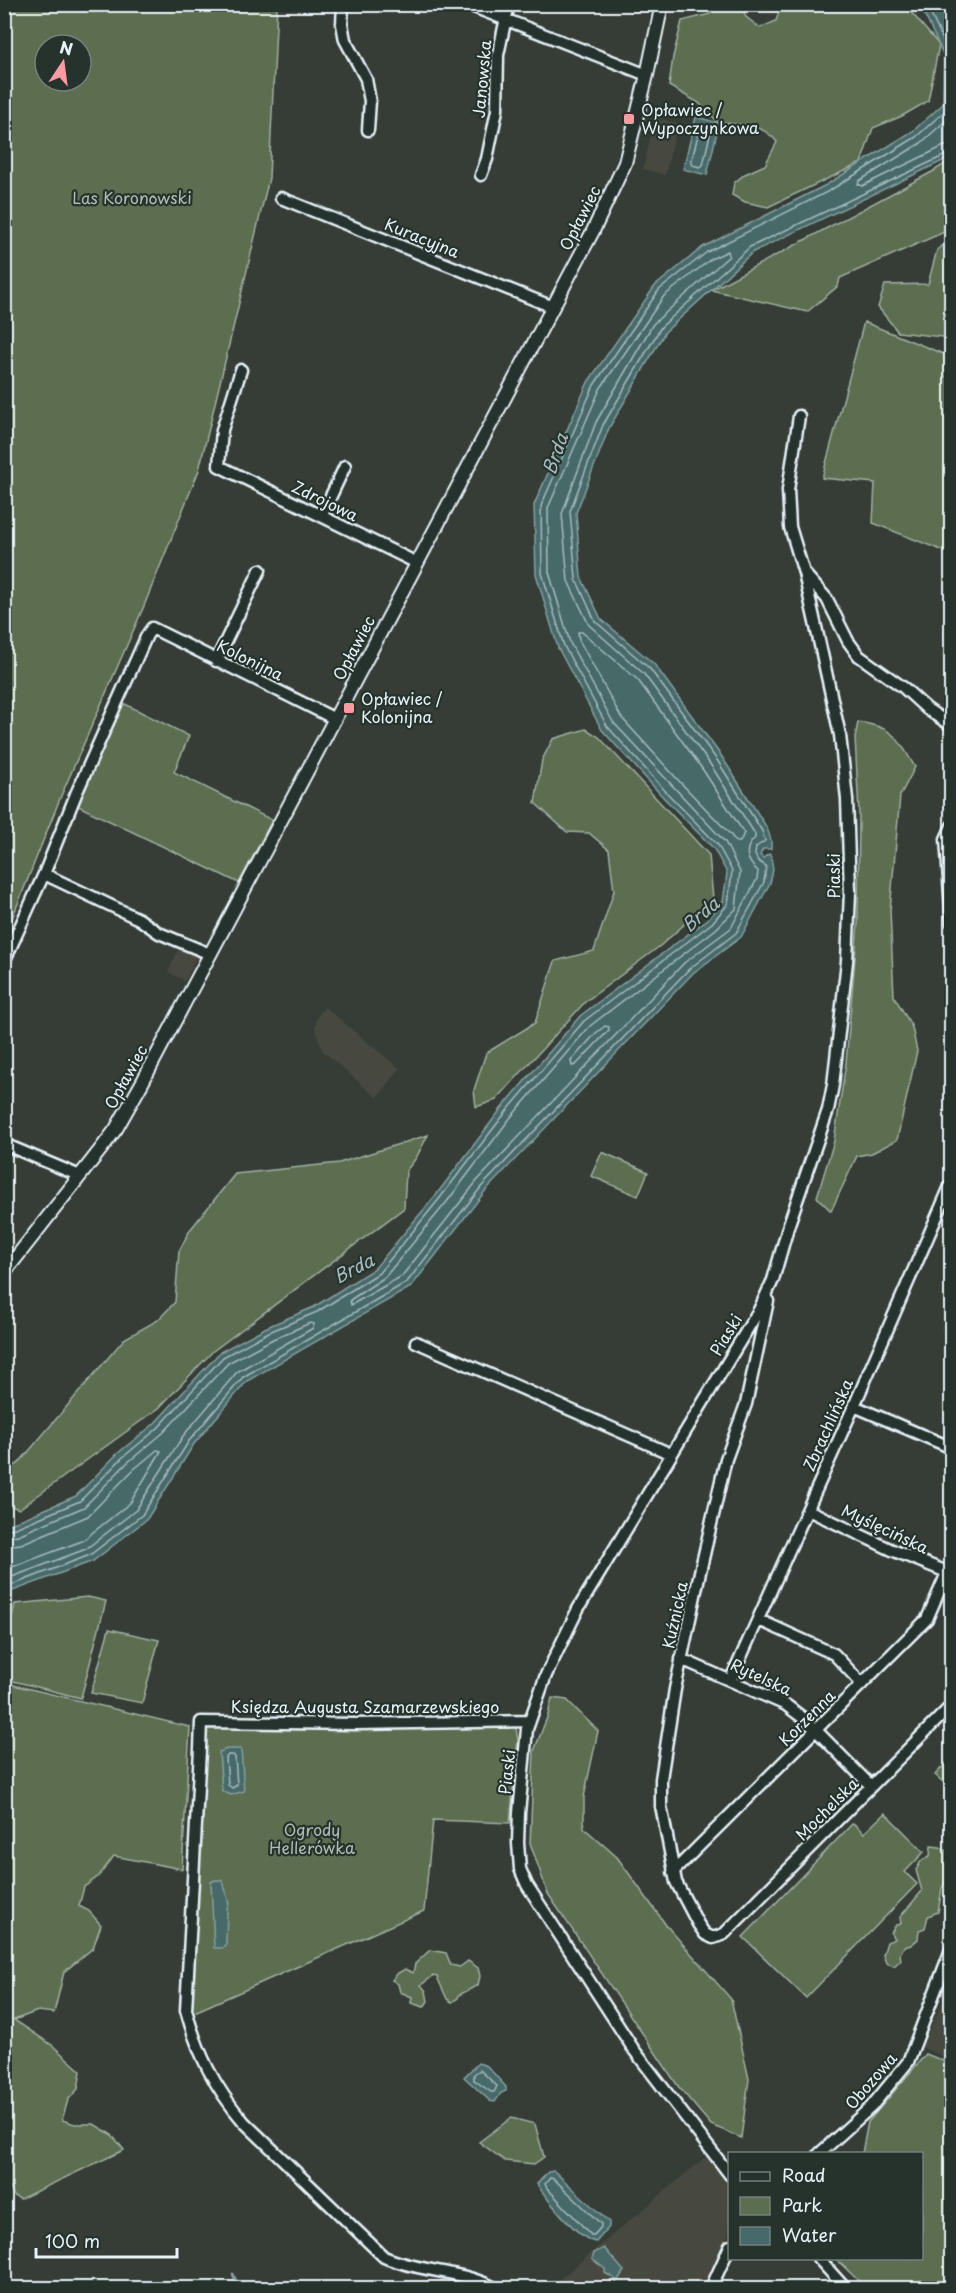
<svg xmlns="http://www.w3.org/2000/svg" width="956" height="2293" font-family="'Playpen Sans',sans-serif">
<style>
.built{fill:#464940}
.green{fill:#5c6e50;stroke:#a2b0a4;stroke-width:1.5;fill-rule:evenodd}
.water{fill:#466a69;stroke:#87a0a2;stroke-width:1.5}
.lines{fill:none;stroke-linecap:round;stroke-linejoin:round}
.shore{stroke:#a7bbbf;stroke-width:1.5}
.stream{stroke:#87a0a2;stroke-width:3}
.minor-casing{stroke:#e8f1f8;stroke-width:15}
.tertiary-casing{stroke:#e8f1f8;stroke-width:16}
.minor{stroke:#26332d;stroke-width:10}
.tertiary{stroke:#26332d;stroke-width:12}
.poi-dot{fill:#ff9aa2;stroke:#26332d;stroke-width:2}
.labels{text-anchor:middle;stroke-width:4.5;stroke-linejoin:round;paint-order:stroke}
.street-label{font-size:16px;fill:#e8f1f8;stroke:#26332d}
.poi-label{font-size:16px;fill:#e8f1f8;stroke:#26332d;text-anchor:start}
.park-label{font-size:16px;fill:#b0bdb5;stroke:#26332d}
.water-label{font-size:18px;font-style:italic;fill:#a7bbbf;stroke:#26332d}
</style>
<rect width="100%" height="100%" fill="#353d36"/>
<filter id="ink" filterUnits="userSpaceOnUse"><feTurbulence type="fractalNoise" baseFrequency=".0167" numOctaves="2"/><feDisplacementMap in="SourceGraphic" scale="12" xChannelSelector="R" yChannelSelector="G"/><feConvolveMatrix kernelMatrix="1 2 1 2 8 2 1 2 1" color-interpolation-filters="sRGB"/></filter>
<g filter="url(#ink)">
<path class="built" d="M655,118L678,123L665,175L643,169Z
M179,948L197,956L185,981L168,972Z
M325,1007L400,1069L377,1098L322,1050L315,1028L317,1017Z
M951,1983L952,2059L951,2060L922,2047Z
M708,2155L729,2181V2234L703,2288H549Z"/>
<path class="green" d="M5,4L277,5L269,178L199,470L144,606L61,796L5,936ZM45,45H81V81H45Z
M708,5H741L746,17L760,28L776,21L781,5H905L939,45L928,101L902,116L873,128L861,163L768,207L745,202L732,195L734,183L745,174L765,165L777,142C764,124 740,124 719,123L699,103L669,86L673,57L682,21L710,14Z
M951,160V229L840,278L838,286L807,312L711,290L932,172Z
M951,237V338L898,332L878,307L885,285L928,284L937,250Z
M864,322L951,357V554L873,523L875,483L822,478Z
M123,703L189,736L174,772L272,820L239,883L76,805Z
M858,722C894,727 897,737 915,767L900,796L890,911L894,996L912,1027L917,1051L897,1140L872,1153L857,1156L831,1211L817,1197L834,1141L846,1063L858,923L859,813L855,738Z
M586,729L599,737L709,855L713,899L660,946L585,1002L496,1100L476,1107L474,1090L486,1053L535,1023L555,961L594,951L614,891L609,850L589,833L567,832L535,803L542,760L553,739Z
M428,1135L416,1158L406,1171L404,1208L213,1351L159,1408L19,1509L5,1504V1470L18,1464L124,1339L158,1320L175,1302L179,1251L190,1230L235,1174L339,1163Z
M602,1152L648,1172L638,1196L591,1176Z
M88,1597L106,1601L81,1698L5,1679V1644L15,1604Z
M109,1629L159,1640L142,1703L91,1693Z
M5,1683L190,1727L182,1869L114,1856L99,1876L84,1887L79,1906L89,1911L101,1925L93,1948L64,1972L54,2013L38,2011L14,2020L52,2045L81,2071L78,2089L68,2100L62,2120L75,2124H94L112,2135L124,2150L20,2199L14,2196L4,2176Z
M552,1698L567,1700L598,1731L584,1797V1828L617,1857L666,1925L731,1999L749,2079L741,2138L711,2125L678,2086L548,1894L530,1843L534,1751L548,1715Z
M516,1727L518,1741L510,1823L433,1820L424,1911L190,2014L207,1728Z
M951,1758V1789L935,1775Z
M885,1813L924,1852L905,1872L917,1884L806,1998L743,1937L853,1823L864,1833Z
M931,1846L940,1847L950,1853L951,1870L942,1888L938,1912L928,1916L925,1928L919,1930L918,1939L911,1945L904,1947L900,1954L901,1960L894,1966L886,1963L883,1955L887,1942L895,1939L891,1933L896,1925L901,1924L900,1917L922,1891L916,1870L921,1861L930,1856Z
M430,1950L446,1953L451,1965L460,1967L468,1961L478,1968L480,1976L478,1985L459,1995L458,1998L452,2002L447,1999L437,1977L433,1976L421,1985L426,1991L428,2001L424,2007L411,2003L412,1997L400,1992L398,1984L392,1980L398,1973L405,1969L413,1973L415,1964Z
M926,2054L951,2064V2288H866L836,2259L922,2258V2154L862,2153L868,2122Z
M511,2118L535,2124L544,2157L534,2164L505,2161L479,2142Z"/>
<path class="water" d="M920,5H951V157L753,252L665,332L609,428L576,513L581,577L601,619L654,664L722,757L767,828L771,840V849H763L760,855L763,858L769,854L771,856L773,870L770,883L741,937L693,973L486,1190L411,1287L247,1381L194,1444L147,1519L93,1561L5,1594V1524L13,1523L76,1496L118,1453L154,1424L220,1352L267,1327L314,1307L375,1268L436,1195L501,1109L580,1016L708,919L723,902L727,873L714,849L663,797L602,730L558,648L536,574L534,505L588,382L655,286L703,247L826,185L913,131L943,104L944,56Z
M696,117L719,123L707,175L683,169Z
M227,1749H241L244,1791L231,1795L222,1791L219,1752Z
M215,1880L223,1881L229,1904L227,1908L226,1944L222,1948H214L211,1882Z
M478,2063L487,2066L506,2087V2091L501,2093L495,2102L490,2101L464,2077Z
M554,2171L609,2222V2227L596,2242C580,2241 546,2198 537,2184L548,2172Z
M604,2248L624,2271L616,2283L615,2279L605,2273V2269L592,2259L594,2253Z"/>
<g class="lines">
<path class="shore" d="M952,115L921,143L859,181L858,184L862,186L944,146L952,145
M703,125L710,127L711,130L703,165L700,167L693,165L691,163L700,127Z
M728,251L729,256L653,324L596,422L562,514L568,581L589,625L644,674L710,764L755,834V838C743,849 746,861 758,871L757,879L731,928L684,963L477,1181L402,1276L351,1305L350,1300L385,1277L446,1203L511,1117L590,1026L716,929L736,909L740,872L725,842L613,722L570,643L549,572L548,508L600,389L664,296L711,259Z
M578,632H582L638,680L703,770L744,833L740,842H736L730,834L679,781L621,717L579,640Z
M605,1026L609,1027V1030L576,1065L572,1066L571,1061L596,1033Z
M4,1530L15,1528L80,1501L122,1458L158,1428L223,1357L269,1332L317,1312L379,1273L440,1198L506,1112L584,1021L712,923L728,904L732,871L718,845L667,793L607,726L564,646L542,573L541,506L594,385L659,290L707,252L829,191L916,137L948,108L950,55L926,4
M4,1537L18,1535L84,1507L127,1463L163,1433L228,1363L273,1339L310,1323L314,1324L313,1328L237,1372L183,1436L136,1510L86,1549L4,1580
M4,1546L21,1544L88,1516L133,1470L157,1450L161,1451L130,1503L82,1541L4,1570
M4,1588L90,1555L142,1515L189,1441L243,1377L407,1282L482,1186L689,969L736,933L764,882L766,866L758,861L755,855L756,847L765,841L762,831L717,760L650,669L595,621L576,579L570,511L603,425L661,327L750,247L952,152
M228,1755H233L235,1757L237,1785L232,1788L228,1785L226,1758Z
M480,2070L497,2086L494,2092H491L474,2080V2074Z
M550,2178L554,2179L601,2224V2227L594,2235H591L547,2188L545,2184Z"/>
<path class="stream" d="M233,2274L239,2288"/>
<defs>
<path id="minor" d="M343,4L342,24L345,40L366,79L370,101L368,130
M466,4L647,75
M481,175L487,159L497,110L498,55L509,4
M281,198L553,307
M241,370L222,430L219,466L417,563
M322,515L345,466
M804,573L827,599L848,641L859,656L904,688L927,709L952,726
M216,661L260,570
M952,826L946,839L952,923
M210,954L159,933L139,919L44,874L76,794L147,635L152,628L335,719
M4,962L44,874
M4,1144L80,1176
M768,1301L746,1404L726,1459L700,1572L675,1689L661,1779V1806L676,1882L698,1924L705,1934L713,1938L724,1934L952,1705
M950,1328L952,1329
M416,1342L671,1454
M854,1406L952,1448
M808,1510L892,1550L952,1574
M759,1620L834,1654L862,1684
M681,1659L786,1705L807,1721L871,1786
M731,1679L854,1406L952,1182
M673,1872L927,1619L947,1573
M819,2154L871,2107L908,2062L952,1947
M730,2175L634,2050L527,1885L520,1869L518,1843L519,1813L527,1729L546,1675L578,1609L759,1310L773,1280L789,1224L828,1110L833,1085L847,961L850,892L847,799L840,735L804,573L790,527L788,490L799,416
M818,2258L845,2288
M495,2288C457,2269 422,2273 384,2257L244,2122C214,2087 198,2054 186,2010L200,1749L201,1722L356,1724L529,1721
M711,2288L730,2246"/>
<path id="tertiary" d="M4,1273L101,1149L116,1129L142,1083L593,231L625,163L647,75L662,4"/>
</defs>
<use href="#minor" class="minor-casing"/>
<use href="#tertiary" class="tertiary-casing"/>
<use href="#minor" class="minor"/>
<use href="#tertiary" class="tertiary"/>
</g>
</g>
<g class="poi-dot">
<rect x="623" y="113" width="12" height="12" rx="3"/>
<rect x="343" y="702" width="12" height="12" rx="3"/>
</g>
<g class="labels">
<g class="street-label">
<text transform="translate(482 79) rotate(-85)" y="6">Janowska</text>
<text transform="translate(580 218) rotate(-63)" y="6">Opławiec</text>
<text transform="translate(422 238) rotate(22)" y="6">Kuracyjna</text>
<text transform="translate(325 501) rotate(26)" y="6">Zdrojowa</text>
<text transform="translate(354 648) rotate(-62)" y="6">Opławiec</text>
<text transform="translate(250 660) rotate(26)" y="6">Kolonijna</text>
<text transform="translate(834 876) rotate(-90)" y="6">Piaski</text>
<text transform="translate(126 1077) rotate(-61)" y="6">Opławiec</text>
<text transform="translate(726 1335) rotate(-59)" y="6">Piaski</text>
<text transform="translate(828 1425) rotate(-66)" y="6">Zbrachlińska</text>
<text transform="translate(885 1529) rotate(25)" y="6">Myślęcińska</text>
<text transform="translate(675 1615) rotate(-78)" y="6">Kuźnicka</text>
<text transform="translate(761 1677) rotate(25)" y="6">Rytelska</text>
<text x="365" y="1713">Księdza Augusta Szamarzewskiego</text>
<text transform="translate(807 1718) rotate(-45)" y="6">Korzenna</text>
<text transform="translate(507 1772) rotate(-84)" y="6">Piaski</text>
<text transform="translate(827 1809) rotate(-45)" y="6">Mochelska</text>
<text transform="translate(871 2081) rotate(-49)" y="6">Obozowa</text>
</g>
<g class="poi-label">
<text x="641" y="116">Opławiec /<tspan x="641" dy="18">Wypoczynkowa</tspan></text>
<text x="361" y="705">Opławiec /<tspan x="361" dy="18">Kolonijna</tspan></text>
</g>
<g class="park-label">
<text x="132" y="204">Las Koronowski</text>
<text x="312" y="1836">Ogrody<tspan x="312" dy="18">Hellerówka</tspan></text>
</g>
<g class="water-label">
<text transform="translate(556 454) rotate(-71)" y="6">Brda</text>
<text transform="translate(701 915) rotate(-41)" y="6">Brda</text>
<text transform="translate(354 1269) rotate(-27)" y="6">Brda</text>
</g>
</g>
<rect width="956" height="2293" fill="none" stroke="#26332d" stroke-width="24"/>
<rect x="12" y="12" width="932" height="2269" fill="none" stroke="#e8f1f8" stroke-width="2" filter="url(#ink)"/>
<rect x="728" y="2152" width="195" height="108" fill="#26332d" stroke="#747f7e" stroke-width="1.5"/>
<rect x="740" y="2172" width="30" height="9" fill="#26332d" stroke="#747f7e" stroke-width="1.5"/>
<text x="782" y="2182" font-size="18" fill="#e8f1f8">Road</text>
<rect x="740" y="2197" width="30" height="18" fill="#5c6e50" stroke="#747f7e" stroke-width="1.5"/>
<text x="782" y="2212" font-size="18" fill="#e8f1f8">Park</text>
<rect x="740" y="2227" width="30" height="18" fill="#466a69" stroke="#747f7e" stroke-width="1.5"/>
<text x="782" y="2242" font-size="18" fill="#e8f1f8">Water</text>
<g transform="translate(63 63) rotate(13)"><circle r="28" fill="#26332d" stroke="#747f7e" stroke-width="1.5"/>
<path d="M0-4.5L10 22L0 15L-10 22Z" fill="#ff9aa2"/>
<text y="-9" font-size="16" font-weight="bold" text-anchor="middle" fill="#e8f1f8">N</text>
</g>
<path d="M36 2248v9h141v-9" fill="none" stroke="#e8f1f8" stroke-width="3"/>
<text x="45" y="2248" font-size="18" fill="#e8f1f8" stroke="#26332d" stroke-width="4.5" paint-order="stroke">100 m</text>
</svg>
